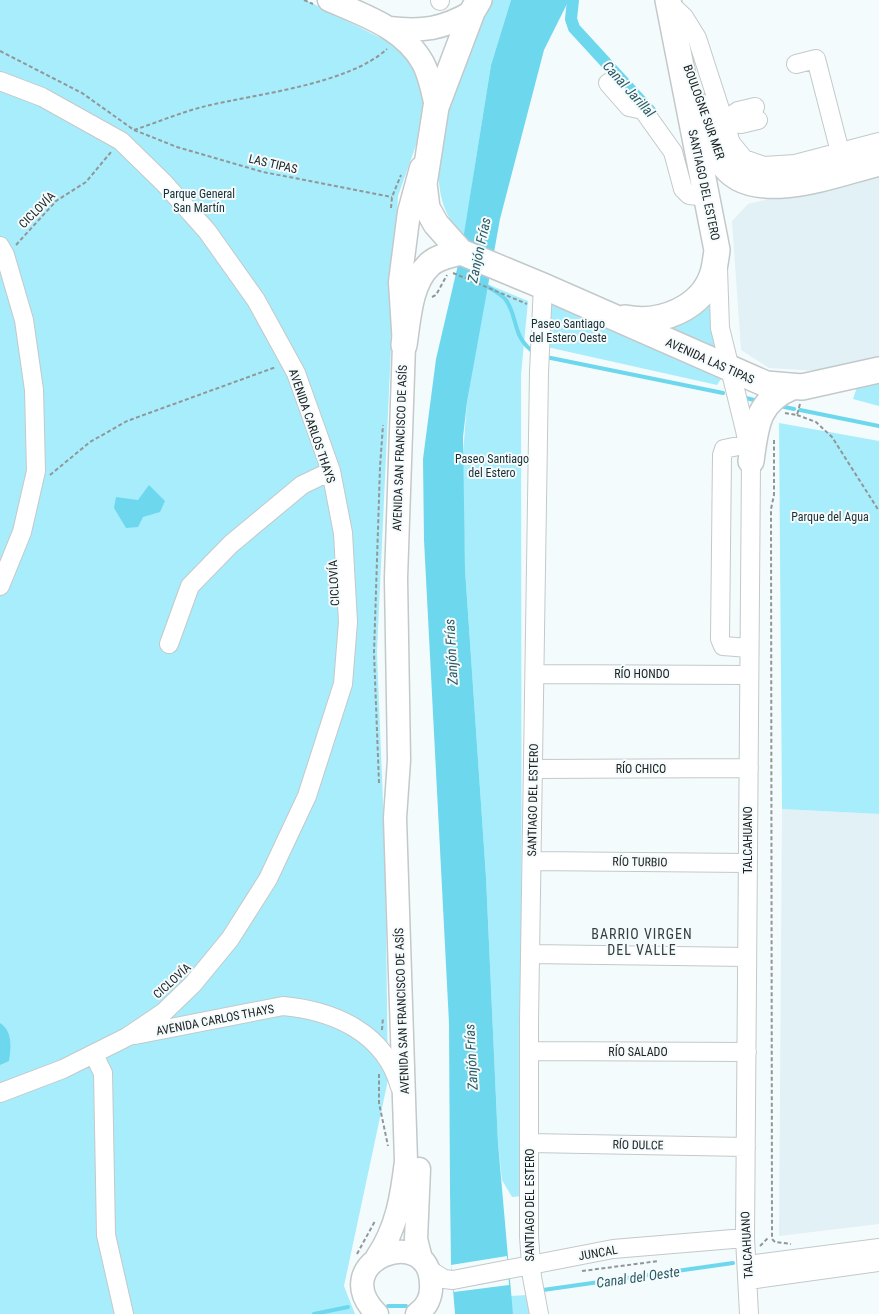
<svg xmlns="http://www.w3.org/2000/svg" width="879" height="1314" font-family="'Roboto Condensed',sans-serif">
<style>
.built{fill:#e1f1f5}
.green{fill:#a8edfc}
.water{fill:#6dd7ee}
.pier{fill:#f4fbfc}
.lines{fill:none;stroke-linecap:round;stroke-linejoin:round}
.stream{stroke:#6dd7ee;stroke-width:4}
.canal{stroke:#6dd7ee;stroke-width:12}
.minor-casing{stroke:#c3c9ca;stroke-width:20}
.major-casing{stroke:#c3c9ca;stroke-width:25}
.highway-casing{stroke:#c3c9ca;stroke-width:28}
.path{stroke:#919697;stroke-width:2;stroke-dasharray:4 2.5;stroke-linecap:butt}
.minor{stroke:#fff;stroke-width:18}
.major{stroke:#fff;stroke-width:22}
.highway{stroke:#fff;stroke-width:25}
.labels{text-anchor:middle;stroke-width:4;stroke-linejoin:round;paint-order:stroke}
.street-label{font-size:12px;fill:#212324;stroke:#f4fbfc}
.park-label{font-size:12px;fill:#1b2e33;stroke:#f4fbfc}
.water-label{font-size:14px;font-style:italic;fill:#2c5a64;stroke:#f4fbfc}
.neighbourhood-label{font-size:14px;letter-spacing:1px;fill:#383d3e;stroke:#f4fbfc}
</style>
<rect width="100%" height="100%" fill="#f4fbfc"/>
<path class="built" d="M879,173V357L818,371L769,368L741,350L732,221L748,204Z
M782,809L879,814V1224L779,1236Z"/>
<path class="green" d="M0,0H306L412,54L427,93L426,117L398,196L377,652L385,852L388,1080L344,1286L355,1314H0Z
M492,0H511L491,65L464,235C424,203 440,133 452,91C460,62 480,28 492,0Z
M487,284L528,301L521,375L522,1196L512,1197L502,1180L498,1143L486,877L465,569L462,467L467,402Z
M709,294L711,326L718,352L660,326Z
M549,301L721,379L717,385L547,347Z
M879,380V406L853,399L857,387Z
M779,423L879,441V814L782,809Z
M528,1295L532,1314H513L510,1296Z"/>
<path class="water" d="M511,0H569L544,50L500,219L467,402L463,437L465,569L486,877L498,1143L513,1314H455L451,1265L450,1190L449,1023L424,540L423,459L436,359L461,252L491,65Z
M149,485L165,501L160,512L143,517L138,527L126,528L114,508L116,497L138,500Z
M0,1023C13,1031 11,1048 9,1061L0,1065Z"/>
<path class="pier" d="M507,1256L509,1285L454,1292L451,1265Z"/>
<g class="lines">
<path class="stream" d="M483,284C491,289 500,293 506,300C518,317 512,334 531,350
M546,357L723,393
M746,398L758,401
M780,406L794,409
M800,410L879,426
M543,1290L733,1263
M388,1306H406
M314,1314L348,1307"/>
<path class="canal" d="M573,0L571,19L574,28L652,113"/>
<defs>
<path id="minor" d="M440,0V1
M668,2L684,17L697,38L731,143L744,159L764,166L795,164L879,142
M796,64L816,59L840,152
M0,81L42,97L121,141L164,183L207,231L256,300L296,373L331,471L343,533L348,622L343,684L307,796L268,879L230,939L193,984L164,1012L127,1037L63,1069L0,1093
M608,83L629,107L643,110L673,152L683,189L689,195L699,196L706,193
M755,107L738,111L724,121L741,124L758,120
M0,246L5,255L24,320L34,390L36,471L22,532L0,586
M718,268L720,328L745,430L751,461L745,1238L749,1314
M748,444L724,449L722,455L720,639L723,646L749,648
M169,644L190,586L231,544L302,485L331,471
M535,674L749,675
M533,769L749,768
M532,861L748,863
M530,954L747,957
M135,1035L283,1006C335,1011 385,1033 400,1087
M529,1051L747,1052
M94,1055L103,1073L106,1235L124,1314
M530,1143L746,1147
M748,1265L879,1248
M428,1269L444,1279L453,1280L613,1249L745,1238
M749,1280L879,1262
M539,1314L532,1277L529,1237V1022L539,372L543,286"/>
<path id="major" d="M329,0C363,15 404,28 423,63C430,76 433,93 436,107
M389,28C423,32 442,29 472,12
M419,1169L416,1239L421,1259
M377,1257C397,1228 402,1195 406,1161L395,818L399,760L396,578L404,345L400,282L409,212L421,168
M377,1314C324,1261 430,1221 431,1284C432,1296 427,1307 417,1314"/>
<path id="highway" d="M701,107C707,124 712,145 721,161C749,209 837,173 879,163
M461,252L543,286L766,384L802,387L879,370
M461,252L436,224L427,208L424,184L436,107L472,12L479,0
M625,318C659,325 702,309 713,273C715,266 716,257 717,250L668,0
M404,345C408,320 409,284 429,265C437,257 450,255 461,252
M751,461C756,427 756,402 792,387"/>
</defs>
<use href="#minor" class="minor-casing"/>
<use href="#major" class="major-casing"/>
<use href="#highway" class="highway-casing"/>
<path class="path" d="M304,0L313,4
M0,51L82,93L134,130L177,147L263,172L392,197
M134,130C158,122 182,112 206,106C257,94 349,84 387,49
M391,208L392,197L401,175
M16,245L56,201L86,182L111,152
M453,273L527,304
M432,297L436,295L447,275
M785,413L797,415L800,404
M797,415L816,422L832,437L879,511
M774,440V495L771,509L772,1239L775,1242L791,1244
M50,475L90,442L127,421L276,367
M379,783L374,653L380,467L383,425
M382,1030L383,1017
M379,1074V1103L388,1146
M760,1246L769,1237
M357,1254L375,1221
M582,1271L659,1261"/>
<use href="#minor" class="minor"/>
<use href="#major" class="major"/>
<use href="#highway" class="highway"/>
</g>
<g class="labels">
<g class="street-label">
<text transform="translate(704 112) rotate(70)" y="4">BOULOGNE SUR MER</text>
<text transform="translate(273 164) rotate(13)" y="4">LAS TIPAS</text>
<text transform="translate(704 185) rotate(78)" y="4">SANTIAGO DEL ESTERO</text>
<text transform="translate(37 210) rotate(-45)" y="4">CICLOVÍA</text>
<text transform="translate(710 361) rotate(24)" y="4">AVENIDA LAS TIPAS</text>
<text transform="translate(312 426) rotate(71)" y="4">AVENIDA CARLOS THAYS</text>
<text transform="translate(400 448) rotate(-88)" y="4">AVENIDA SAN FRANCISCO DE ASÍS</text>
<text transform="translate(334 583) rotate(-93)" y="4">CICLOVÍA</text>
<text x="642" y="678">RÍO HONDO</text>
<text x="641" y="773">RÍO CHICO</text>
<text transform="translate(533 800) rotate(-89)" y="4">SANTIAGO DEL ESTERO</text>
<text transform="translate(748 840) rotate(-90)" y="4">TALCAHUANO</text>
<text transform="translate(640 862) rotate(1)" y="4">RÍO TURBIO</text>
<text transform="translate(172 981) rotate(-42)" y="4">CICLOVÍA</text>
<text transform="translate(402 1011) rotate(-92)" y="4">AVENIDA SAN FRANCISCO DE ASÍS</text>
<text transform="translate(215 1020) rotate(-11)" y="4">AVENIDA CARLOS THAYS</text>
<text x="638" y="1056">RÍO SALADO</text>
<text transform="translate(638 1145) rotate(1)" y="4">RÍO DULCE</text>
<text transform="translate(530 1205) rotate(-90)" y="4">SANTIAGO DEL ESTERO</text>
<text transform="translate(747 1245) rotate(-93)" y="4">TALCAHUANO</text>
<text transform="translate(598 1253) rotate(-10)" y="4">JUNCAL</text>
</g>
<g class="park-label">
<text x="199" y="198">Parque General<tspan x="199" dy="14">San Martín</tspan></text>
<text x="568" y="328">Paseo Santiago<tspan x="568" dy="14">del Estero Oeste</tspan></text>
<text x="492" y="463">Paseo Santiago<tspan x="492" dy="14">del Estero</tspan></text>
<text x="830" y="521">Parque del Agua</text>
</g>
<g class="water-label">
<text transform="translate(629 89) rotate(48)" y="5">Canal Jarillal</text>
<text transform="translate(479 250) rotate(-78)" y="5">Zanjón Frías</text>
<text transform="translate(451 652) rotate(-93)" y="5">Zanjón Frías</text>
<text transform="translate(471 1057) rotate(-93)" y="5">Zanjón Frías</text>
<text transform="translate(638 1277) rotate(-8)" y="5">Canal del Oeste</text>
</g>
<g class="neighbourhood-label">
<text x="642" y="939">BARRIO VIRGEN<tspan x="642" dy="16">DEL VALLE</tspan></text>
</g>
</g>
</svg>
